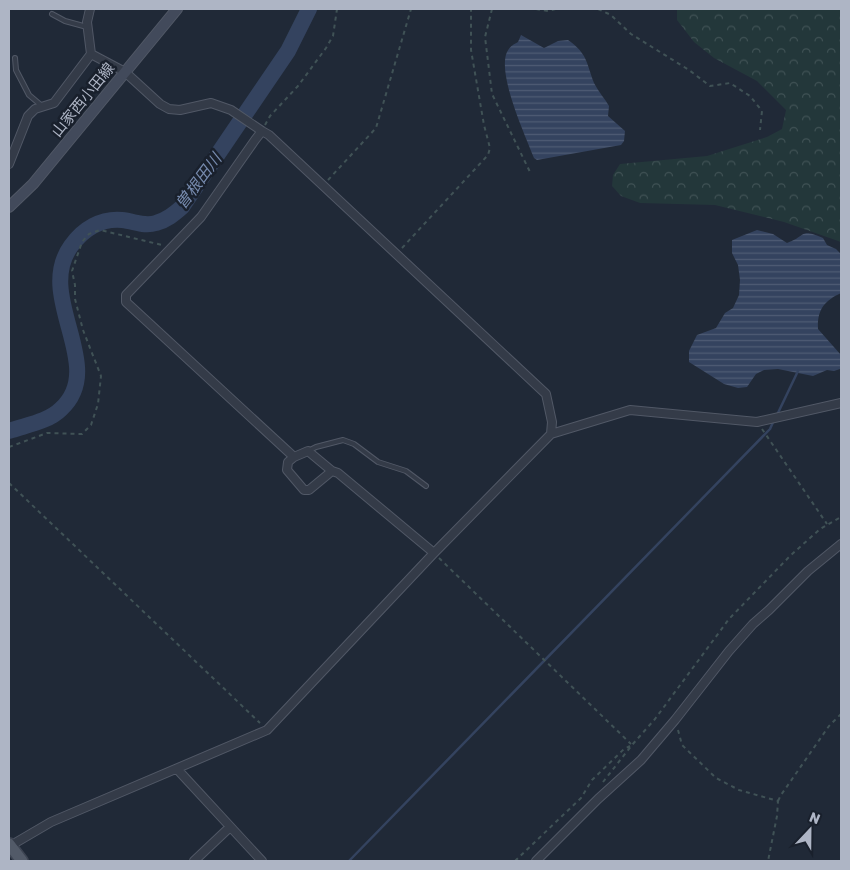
<svg xmlns="http://www.w3.org/2000/svg" width="850" height="870" font-family="Rubik,'Noto Sans JP',sans-serif">
<style>
.forest{fill:url(#forest-crowns)}
.water{fill:url(#water-rules)}
.lines{fill:none;stroke-linecap:round;stroke-linejoin:round}
.stream{stroke:#34435f;stroke-width:2.5}
.river{stroke:#34435f;stroke-width:16}
.service-casing{stroke:#515866;stroke-width:6}
.minor-casing{stroke:#515866;stroke-width:10}
.secondary-casing{stroke:#515866;stroke-width:12}
.primary-casing{stroke:#3d4452;stroke-width:14}
.path{stroke:#405256;stroke-width:2;stroke-dasharray:4 4;stroke-linecap:butt}
.service{stroke:#343b48;stroke-width:4}
.minor{stroke:#343b48;stroke-width:8}
.secondary{stroke:#424a5b;stroke-width:10}
.primary{stroke:#525a68;stroke-width:11}
.labels{text-anchor:middle;stroke-width:5;stroke-linejoin:round;paint-order:stroke}
.street-label{font-size:15px;fill:#aeb5c5;stroke:#19202c}
.water-label{font-size:16px;font-style:italic;fill:#768aad;stroke:#19202c}
</style>
<defs>
<pattern id="forest-crowns" width="20" height="18" patternUnits="userSpaceOnUse" patternTransform="scale(1.25)"><rect width="20" height="18" fill="#23373a"/><path d="M2 6a3 3 0 1 1 6 0M12 15a3 3 0 1 1 6 0" fill="none" stroke="#405255"/></pattern>
<pattern id="water-rules" width="6" height="5" patternUnits="userSpaceOnUse" patternTransform="scale(1.25)"><rect width="6" height="5" fill="#34435f"/><path d="M0 2.5h6" fill="none" stroke="#4f5c74"/></pattern>
</defs>
<rect width="100%" height="100%" fill="#202937"/>
<path class="forest" d="M677,9H841V242L784,222L715,205L640,203L621,196L612,186L613,175L620,164L707,156L767,137L782,129L786,110L757,81L714,58L694,42L677,20Z"/>
<path class="water" d="M521,35L544,48L558,41L568,40C588,54 586,63 594,83C598,91 605,99 609,106L608,116L625,131L624,141L621,145L537,160L534,158C525,135 497,74 507,52C510,46 513,45 518,42Z
M757,230L773,234L787,243C807,236 799,228 823,238L827,245L836,249L841,254V293C824,301 817,310 818,329L841,355L840,369L834,371L827,370L813,376L778,369L764,370L756,374L747,387L738,388L724,384L689,362V351L697,335L716,328L725,313L733,308L739,295L740,280L738,265L732,253V240Z"/>
<g class="lines">
<path class="stream" d="M777,415L798,371
M349,861L770,429L774,420"/>
<path class="river" d="M9,431C26,425 48,422 61,409C108,366 34,297 71,246C83,229 101,218 122,220C134,221 144,227 156,223C167,220 174,214 182,207L288,51L309,9"/>
<defs>
<path id="service" d="M52,14L65,21L87,27
M15,58L16,70L29,95L42,106
M308,451L316,447L343,440L354,444L378,462L406,471L426,486"/>
<path id="minor" d="M91,54L125,72L160,104L169,109L180,110L211,103L231,110L262,131
M9,164L28,116L35,109L54,103L91,54L87,22L90,9
M294,457L308,451L332,471
M434,553L338,473L332,471L309,490H304L287,470L288,462L294,457L126,302V295L201,217L255,140L262,131L269,135L546,394L552,422L551,434
M177,769L262,861
M10,846L51,822L267,730L434,553L551,434L630,410L757,422L841,403
M194,861L230,827
M536,861L598,799L641,760L675,720L729,651L753,624L769,610L808,571L841,544"/>
<path id="secondary" d="M9,207L33,184L177,9"/>
<path id="primary" d="M9,844L22,861"/>
</defs>
<use href="#service" class="service-casing"/>
<use href="#minor" class="minor-casing"/>
<use href="#secondary" class="secondary-casing"/>
<use href="#primary" class="primary-casing"/>
<path class="path" d="M492,9L485,37L492,94L531,174
M536,9L548,11L556,9
M598,9L611,15L631,34L689,70L710,86L730,83L750,96L762,111L760,130
M265,125L270,116L298,86L326,48L333,36L337,9
M328,180L376,128L411,9
M402,248L488,155L490,148L484,125L471,50V9
M762,429L827,524
M9,447L47,433L82,434L91,425L98,404L101,376L83,330L75,299V285L72,271L82,242L89,234L100,230L162,245
M9,483L260,723
M439,558L631,744
M678,730L682,745L716,778L739,790L778,801L777,816L768,861
M603,782L632,745L655,719L729,619L790,556L820,529L841,517
M778,801L781,795L829,726L841,714
M515,861L581,798L592,780L624,749L630,746"/>
<use href="#service" class="service"/>
<use href="#minor" class="minor"/>
<use href="#secondary" class="secondary"/>
<use href="#primary" class="primary"/>
</g>
<g class="labels">
<g class="street-label">
<text transform="translate(83 100) rotate(-51)" y="5">山家西小田線</text>
</g>
<g class="water-label">
<text transform="translate(198 181) rotate(-53)" y="6">曽根田川</text>
</g>
</g>
<rect width="850" height="870" fill="none" stroke="#aeb5c5" stroke-width="20"/>
<g transform="translate(810 830) rotate(22)" stroke="#19202c" stroke-width="4" paint-order="stroke">
<path d="M0-4L9 19L0 12L-9 19Z" fill="#aeb5c5"/>
<text y="-8" font-size="14" font-weight="bold" text-anchor="middle" fill="#aeb5c5">N</text>
</g>
</svg>
